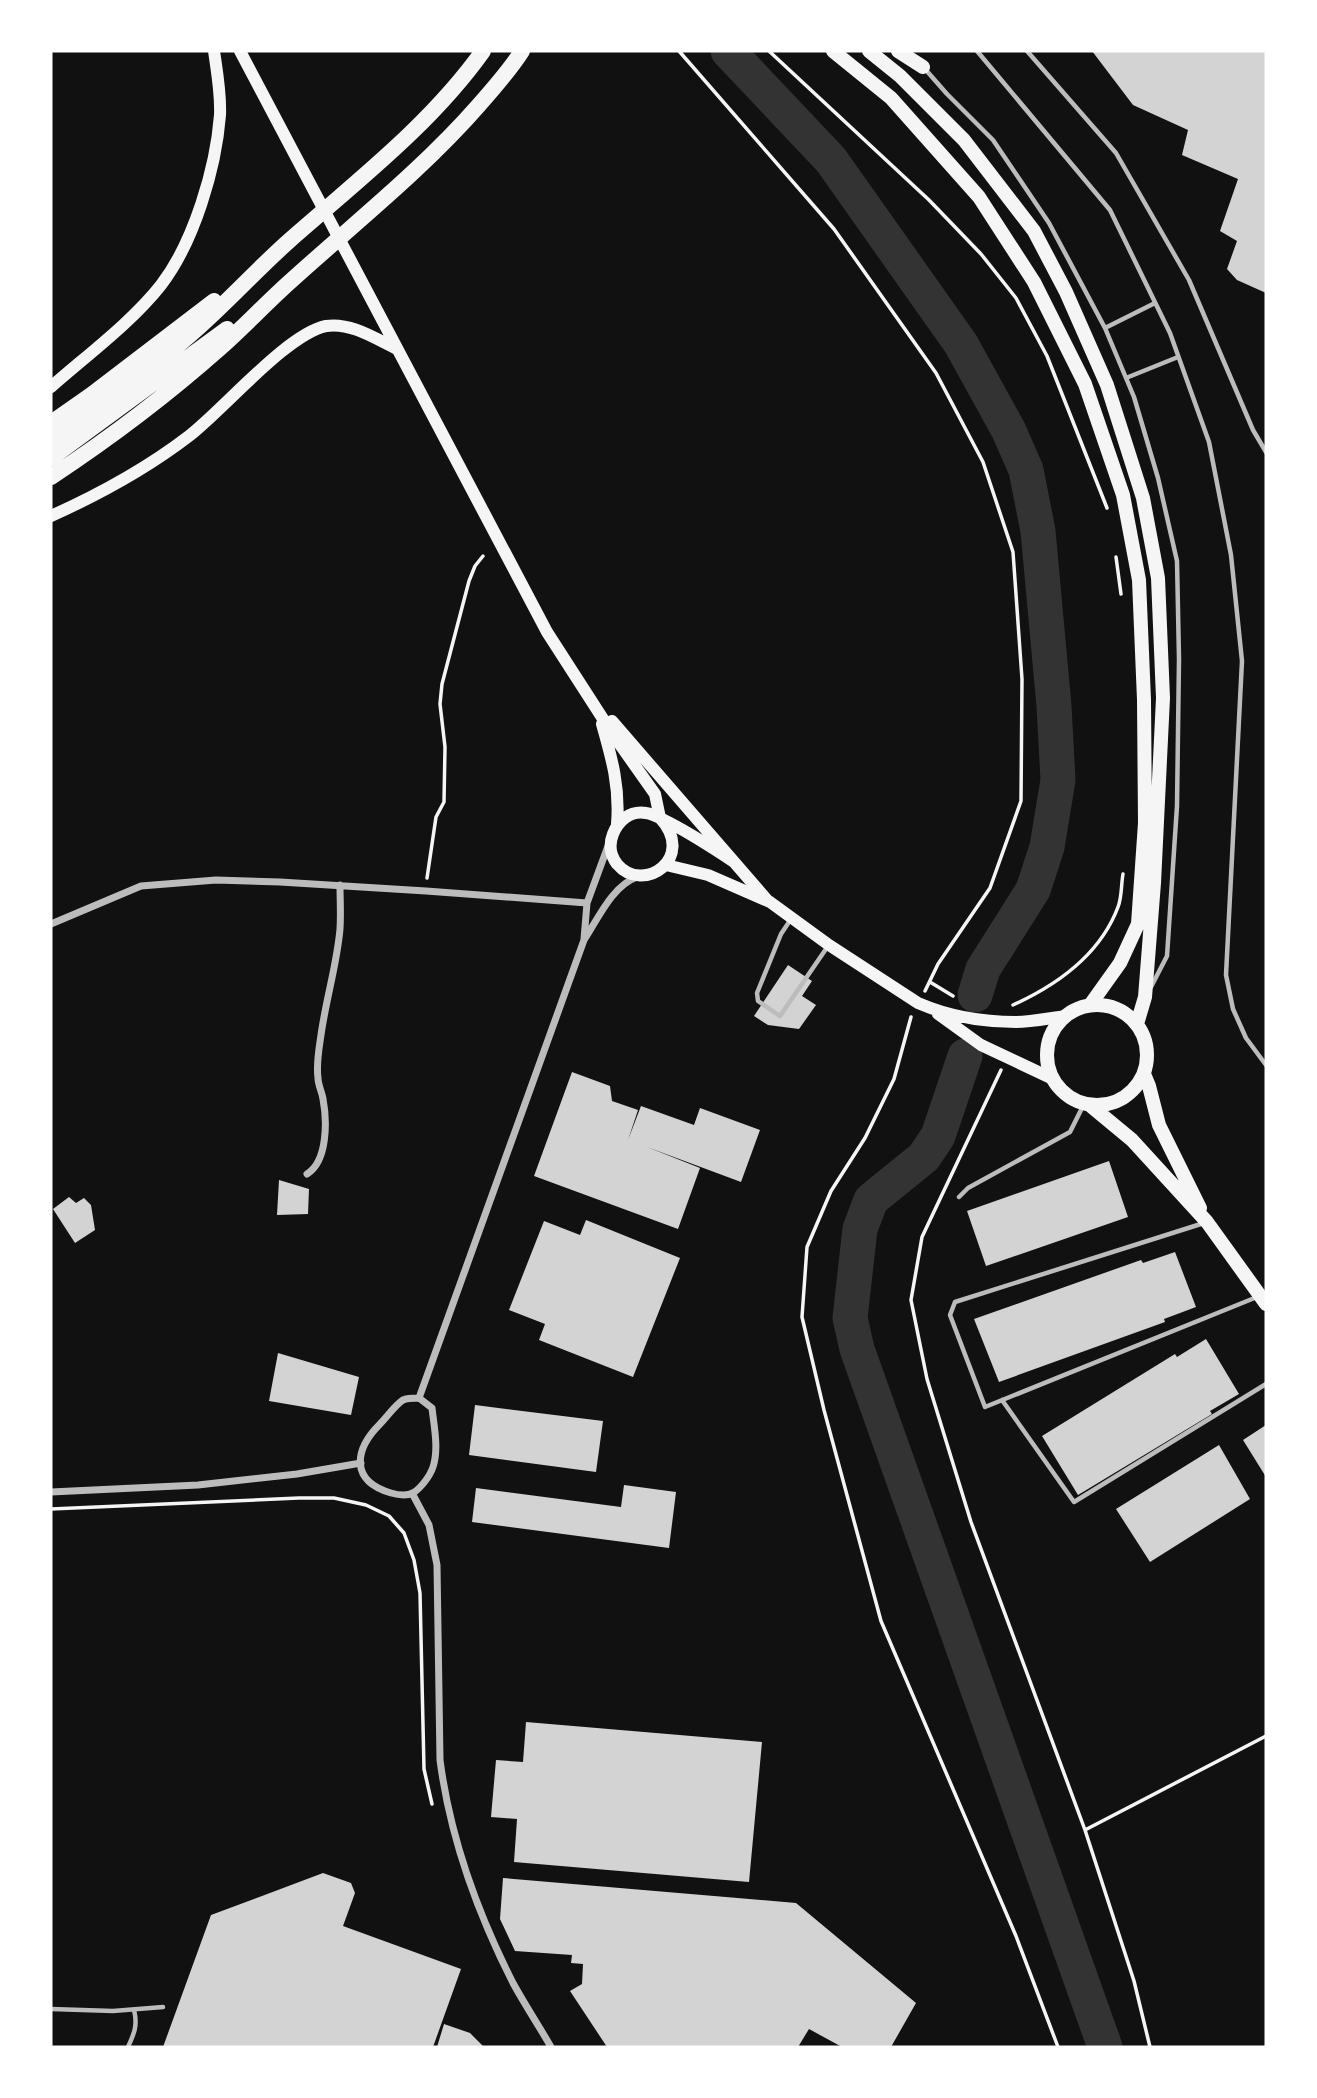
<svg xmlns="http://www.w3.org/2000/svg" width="1317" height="2098" font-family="'Archivo Narrow',sans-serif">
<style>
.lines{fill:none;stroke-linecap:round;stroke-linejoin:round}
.river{stroke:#333;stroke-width:35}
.building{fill:#d3d3d3}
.path{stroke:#f5f5f5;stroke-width:3.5}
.service{stroke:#bcbcbc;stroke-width:4.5}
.minor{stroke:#bcbcbc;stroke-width:7}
.secondary{stroke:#f5f5f5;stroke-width:12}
.primary{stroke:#f5f5f5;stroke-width:14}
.trunk{stroke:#f5f5f5;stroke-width:16}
</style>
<rect width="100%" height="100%" fill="#111"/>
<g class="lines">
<path class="river" d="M728,51L831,160L961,344L1009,431L1026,470L1038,531L1054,706L1058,780L1047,847L1033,890L983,969L975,995
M965,1056L938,1136L924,1157L871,1200L860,1229L850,1318L857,1349L1105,2047"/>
</g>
<path class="building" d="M1092,51H1266V293L1237,280L1227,269L1237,241L1220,231L1238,179L1182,155L1188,130L1133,105Z
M788,965L812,981L802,996L816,1005L799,1029L768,1025L754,1016Z
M572,1072L610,1086L612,1101L638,1110L628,1140L641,1106L694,1125L700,1108L760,1130L741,1182L647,1147L700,1168L678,1229L534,1176Z
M1109,1161L1128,1217L986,1266L967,1211Z
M279,1180L309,1189L308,1214L277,1215Z
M69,1197L76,1203L84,1198L91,1205L95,1230L75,1243L53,1209Z
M586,1220L680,1258L633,1377L539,1340L545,1324L509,1310L544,1221L580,1235Z
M1175,1252L1196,1307L1164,1319L1165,1322L999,1382L974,1319L1141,1260L1143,1263Z
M1206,1339L1239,1394L1210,1411L1212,1414L1078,1495L1042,1436L1175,1354L1177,1357Z
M278,1353L359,1377L351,1415L269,1401Z
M475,1405L603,1421L596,1472L469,1455Z
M1266,1425V1477L1243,1440Z
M1219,1445L1250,1499L1150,1562L1116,1509Z
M624,1485L676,1492L669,1548L472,1522L476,1488L621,1507Z
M526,1722L762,1742L749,1882L514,1862L517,1819L491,1817L496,1760L523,1762Z
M323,1873L351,1883L355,1893L343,1926L461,1969L433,2047H163L211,1915Z
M503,1878L796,1903L916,2003L891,2047H842L809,2029L798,2047H607L570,1991L582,1984L583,1964L571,1963L572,1955L515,1951L500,1919Z
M444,2024L470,2033L484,2047H437Z"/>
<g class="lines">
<path class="path" d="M679,51L834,229L936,373L983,462L1013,552L1022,679L1021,801L990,888L938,964L925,991
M769,51L929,200L981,254L1016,298L1047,356L1107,508
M1116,557L1121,594
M427,878L436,817L444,802L445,747L440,704L442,684L469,581L475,566L483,556
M930,982L953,996
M1013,1005C1057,985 1100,955 1118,907C1122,897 1121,885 1123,874
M911,1017L894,1079L865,1138L831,1191L807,1247L802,1317L824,1410L881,1621L1016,1936L1058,2047
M1001,1070L922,1237L911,1300L927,1379L971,1522L1085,1830L1134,1981L1150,2047
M51,1509L299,1498H334L366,1505L389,1516L404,1533L414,1560L420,1593L424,1769L432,1804
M1085,1830L1266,1736"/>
<path class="service" d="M977,51L1110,210L1170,333L1209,442L1231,555L1242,661L1226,975L1233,1009L1246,1038L1266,1065
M1027,51L1116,153L1189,280L1253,430L1266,452
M925,69L947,94L993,140L1049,223L1105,328L1134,397L1158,478L1177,561L1179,659L1177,806L1167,956L1151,987
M1105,328L1155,303
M1126,378L1178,357
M791,919L781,934L757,993L758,1001L780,1016L828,946
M959,1197L968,1188L1070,1132L1084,1104
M1204,1223L955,1302L950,1315L985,1407L1257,1297
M1002,1400L1074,1502L1266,1384
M51,2009L113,2011L163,2007
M128,2047C134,2034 138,2025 134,2010"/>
<path class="minor" d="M51,924L141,886L216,880L280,882L426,891L587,903
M584,939L587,903L608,846
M307,1174C328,1161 327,1120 323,1099C322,1092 318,1085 318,1078C316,1064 319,1049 321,1035C326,999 337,964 340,929C341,914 340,900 340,885
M419,1398L584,940C598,919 612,886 637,877
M419,1398L432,1408C434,1426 439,1449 433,1467C430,1476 421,1488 413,1493C407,1496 398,1495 391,1493C350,1481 354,1450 380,1424C387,1417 395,1405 403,1400C407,1398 415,1398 419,1398Z
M51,1492L198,1485L297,1474L361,1463
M412,1493L429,1525L437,1565L440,1760C450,1837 478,1914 513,1983C525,2005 539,2026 551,2047"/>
<path class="secondary" d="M240,51L547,632L614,736L655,794L660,818
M51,387C86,356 132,322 161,285C194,242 216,168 220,115C221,93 217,72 214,51
M51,516C100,494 146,469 189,436C224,409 287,334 326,326C351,322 376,339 397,349
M612,721L767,900
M602,724C612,759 620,787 617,824
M660,818C697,858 643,895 617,864C610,855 609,844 613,834C618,821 630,810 646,813C654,814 663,820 670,823C693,835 713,848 734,862
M666,865L708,875L770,902L829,945L918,1003C948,1016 984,1022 1016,1022C1032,1022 1050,1018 1066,1016
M938,1014L981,1045L1051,1078"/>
<path class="primary" d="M833,51L891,98L979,197L1034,282L1085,384L1123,495L1139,580L1144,700L1145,823L1138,924L1120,963L1090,1005
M869,51L900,76L964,140L1034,231L1066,292L1107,385L1143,498L1158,578L1163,698L1154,883L1145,997L1137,1024
M898,51L923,67
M1047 1055a50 50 0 1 1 100 0a50 50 0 1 1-100 0Z
M1144,1074L1149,1086L1159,1125L1200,1208
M1091,1106L1132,1140L1207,1222L1266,1304"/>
<path class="trunk" d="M51,423L91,395L214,301
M51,441C98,407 146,373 190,335C225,305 256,270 290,240C357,181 431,124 483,51
M51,458L227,329
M51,477C110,438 167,395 220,348C245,326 268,301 293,279C356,222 423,169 479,105C494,88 510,70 522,51"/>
</g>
<rect width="1317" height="2098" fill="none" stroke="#ffffff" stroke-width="105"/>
</svg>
